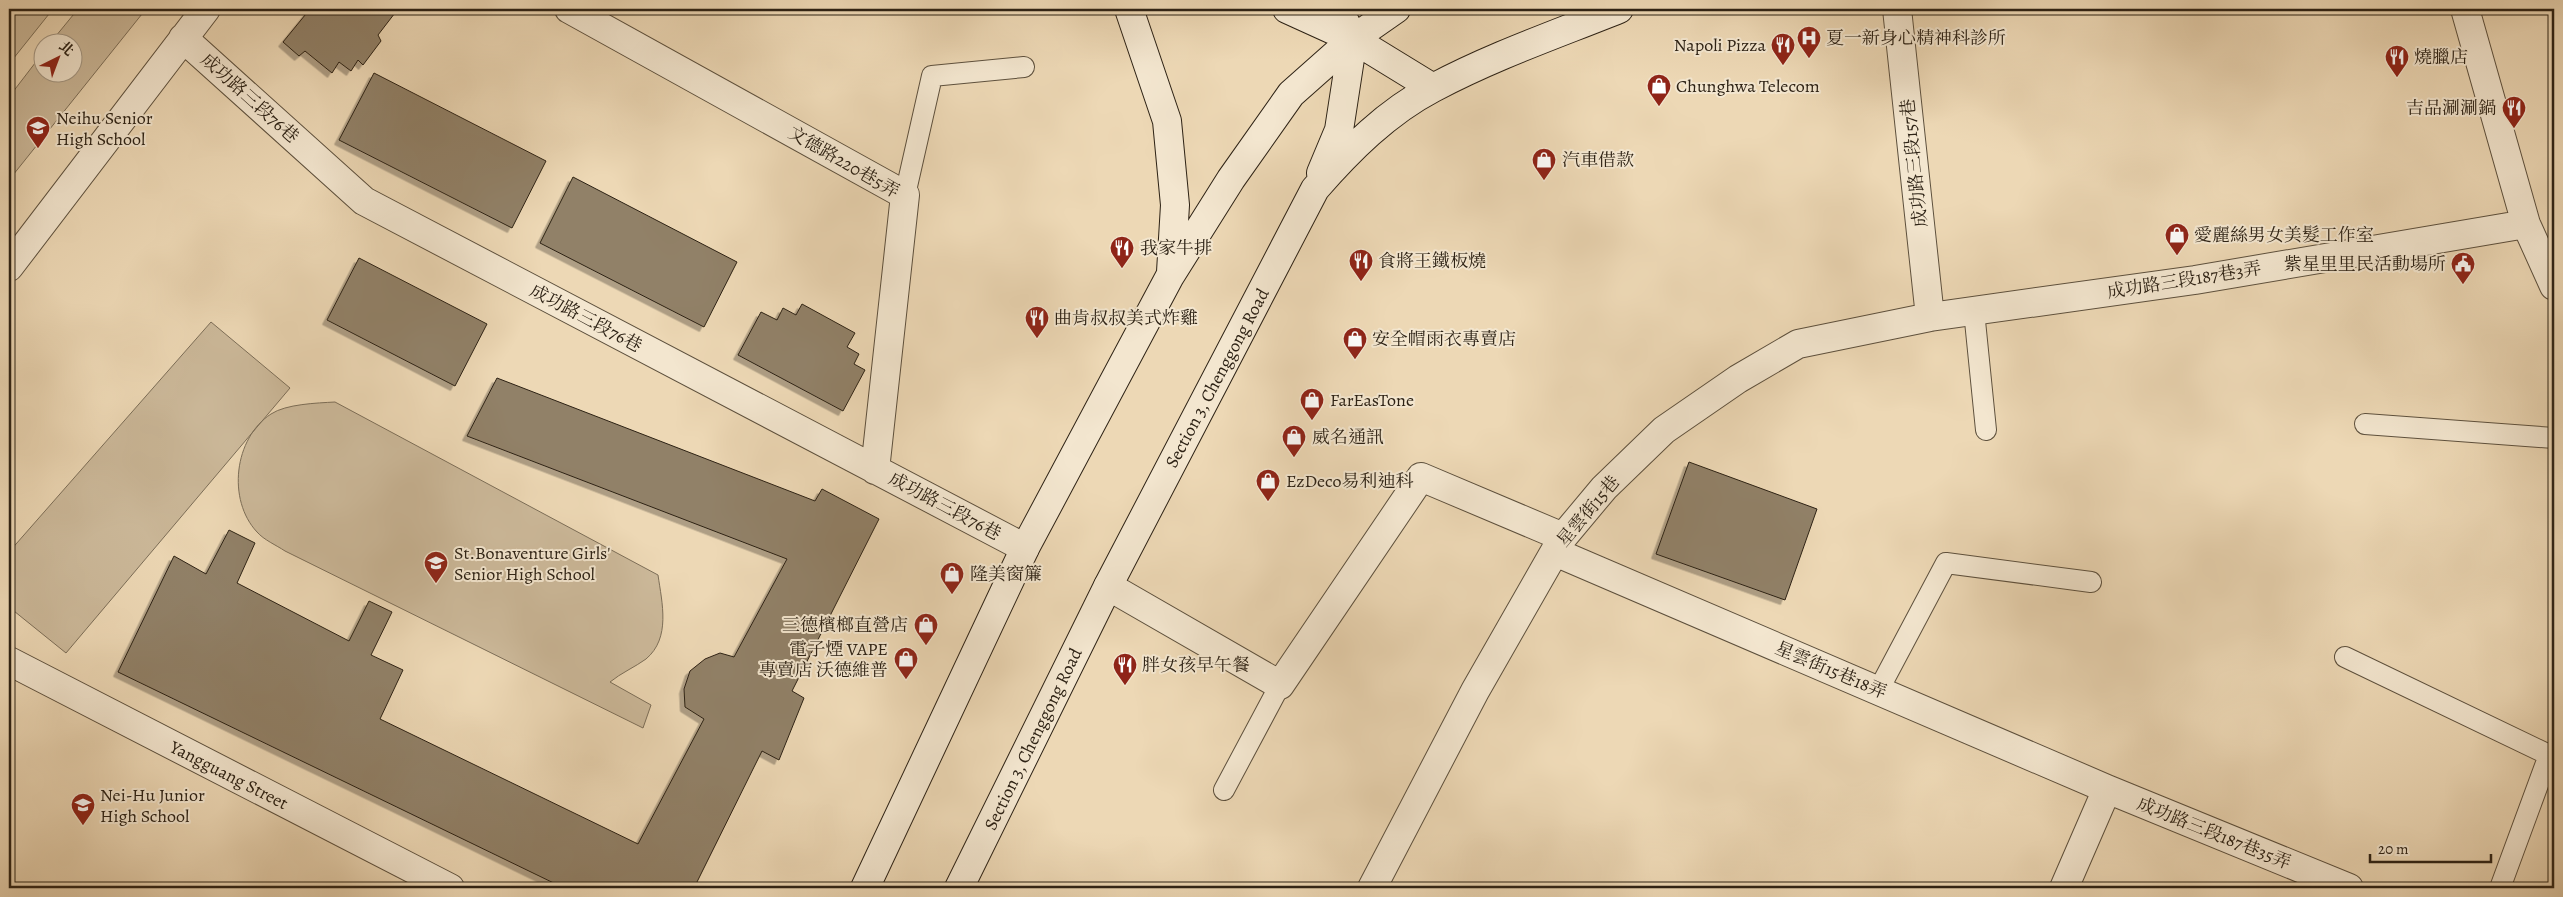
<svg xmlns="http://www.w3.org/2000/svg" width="2563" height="897" font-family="Alegreya,'Noto Serif TC',serif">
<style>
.pitch{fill:#ccb99a;stroke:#7c6e58}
.building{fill:#918168;stroke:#2d2215;filter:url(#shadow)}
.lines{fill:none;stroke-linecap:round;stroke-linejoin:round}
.service-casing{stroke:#5d503d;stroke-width:22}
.minor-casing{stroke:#5d503d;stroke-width:30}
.tertiary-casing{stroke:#5d503d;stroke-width:30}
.secondary-casing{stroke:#2d2215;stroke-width:30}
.service{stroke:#f3e6cf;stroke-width:20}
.minor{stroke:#f3e6cf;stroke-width:28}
.tertiary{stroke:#f3e6cf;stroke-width:28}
.secondary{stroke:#f3e6cf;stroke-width:28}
.labels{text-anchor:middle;stroke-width:4;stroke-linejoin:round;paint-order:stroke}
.poi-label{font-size:18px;fill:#2d2215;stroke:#f3e6cf;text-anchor:start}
.street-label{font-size:18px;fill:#2d2215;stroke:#f3e6cf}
</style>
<defs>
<filter id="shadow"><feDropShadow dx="-4.5" dy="4.5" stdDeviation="0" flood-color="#0004"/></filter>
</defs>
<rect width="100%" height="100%" fill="#edd8b5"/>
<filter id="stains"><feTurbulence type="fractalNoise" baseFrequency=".004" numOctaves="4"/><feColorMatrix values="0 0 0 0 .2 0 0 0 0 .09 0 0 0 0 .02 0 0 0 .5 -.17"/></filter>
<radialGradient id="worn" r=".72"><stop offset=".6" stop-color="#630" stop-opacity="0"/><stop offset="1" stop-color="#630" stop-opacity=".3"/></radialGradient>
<path class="pitch" d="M9,9H53L9,64Z
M78,9H146L9,180V97L42,54V72H72V42H51Z
M211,322L290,388L66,653L9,607V552Z
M335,402L658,575C662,603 671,638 646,659C635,667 621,673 610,682L651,705L643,728L285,551C276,545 264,540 257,532C227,500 234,438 271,414C286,404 317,403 335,402Z"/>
<path class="building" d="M310,9H398L378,35L381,41L363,65L358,60L351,71L339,62L332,73L305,51L299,56L283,42Z
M374,73L546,161L512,228L339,140Z
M573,177L737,262L704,327L540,243Z
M359,258L487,324L455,386L327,320Z
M802,304L855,333L847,347L859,354L854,364L865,370L843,411L738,355L761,312L777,320L783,308L796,315Z
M497,378L815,501L822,489L879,519L792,691L804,698L779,760L762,751L694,888H564L118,672L174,556L206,574L229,530L255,543L237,583L349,641L369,601L392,612L371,655L403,670L380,719L638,844L704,719L685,707L684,689L690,671L705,659L720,653L734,657L787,559L467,436Z
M1689,462L1817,509L1785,600L1656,554Z"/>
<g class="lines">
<defs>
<path id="service" d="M905,195L932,76L1024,67
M1974,311L1986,430
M2365,424L2554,438
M2345,657L2549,755L2500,888
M1878,691L1946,563L2091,582
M1224,790L1280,685"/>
<path id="minor" d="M569,9L905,195L875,470
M1897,9L1930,317
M2465,9L2526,224L2554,286
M183,38L364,201L1025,548
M9,267L206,9
M1555,552L2107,789L2349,888
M1108,586L1280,685L1421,477L1563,537
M1372,888L1475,691L1563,537L1604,488L1664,430L1738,379L1798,344L1930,317L2195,280L2526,224
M2064,888L2107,789"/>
<path id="tertiary" d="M9,661L450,888"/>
<path id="secondary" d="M1129,9L1167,121L1175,205L1171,272
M1287,9L1353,39L1433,88
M1321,173L1339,130L1353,39L1339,9
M865,888L1025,548L1170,276L1231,179L1291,94L1353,39L1396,9
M959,888L1108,586L1315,189C1349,150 1387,112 1433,88C1493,56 1557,34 1619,9"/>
</defs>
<use href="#service" class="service-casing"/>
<use href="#minor" class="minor-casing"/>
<use href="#tertiary" class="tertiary-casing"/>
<use href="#secondary" class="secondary-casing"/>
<use href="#service" class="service"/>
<use href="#minor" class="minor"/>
<use href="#tertiary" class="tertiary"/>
<use href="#secondary" class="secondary"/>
</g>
<defs>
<symbol id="hospital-pin" viewBox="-11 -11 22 30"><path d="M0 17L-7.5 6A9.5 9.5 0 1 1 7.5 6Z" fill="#8f2418" stroke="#f3e6cf"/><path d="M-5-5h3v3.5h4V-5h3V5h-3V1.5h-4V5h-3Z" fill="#fff"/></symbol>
<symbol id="restaurant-pin" viewBox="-11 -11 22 30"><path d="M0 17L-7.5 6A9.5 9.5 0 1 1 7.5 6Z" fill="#8f2418" stroke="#f3e6cf"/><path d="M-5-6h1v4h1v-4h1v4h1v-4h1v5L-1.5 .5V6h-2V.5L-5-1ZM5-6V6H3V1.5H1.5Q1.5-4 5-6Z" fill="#fff"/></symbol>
<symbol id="shop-pin" viewBox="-11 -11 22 30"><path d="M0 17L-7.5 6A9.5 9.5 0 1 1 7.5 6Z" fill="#8f2418" stroke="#f3e6cf"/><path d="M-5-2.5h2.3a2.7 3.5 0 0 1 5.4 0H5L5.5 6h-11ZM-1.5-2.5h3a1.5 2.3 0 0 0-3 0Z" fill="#fff"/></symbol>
<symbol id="school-pin" viewBox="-11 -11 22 30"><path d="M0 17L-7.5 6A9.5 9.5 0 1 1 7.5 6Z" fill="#8f2418" stroke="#f3e6cf"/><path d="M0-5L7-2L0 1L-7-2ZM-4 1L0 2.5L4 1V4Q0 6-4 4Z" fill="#fff"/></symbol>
<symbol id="civic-pin" viewBox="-11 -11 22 30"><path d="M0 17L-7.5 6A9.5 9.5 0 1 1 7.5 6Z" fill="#8f2418" stroke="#f3e6cf"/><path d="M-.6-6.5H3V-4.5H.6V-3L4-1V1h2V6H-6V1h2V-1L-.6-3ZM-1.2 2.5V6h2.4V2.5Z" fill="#fff"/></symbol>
</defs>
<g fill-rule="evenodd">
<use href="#hospital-pin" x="1795" y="24" width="28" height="38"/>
<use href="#restaurant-pin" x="1769" y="31" width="28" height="38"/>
<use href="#restaurant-pin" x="2383" y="43" width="28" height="38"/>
<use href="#shop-pin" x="1645" y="72" width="28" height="38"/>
<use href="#restaurant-pin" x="2500" y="94" width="28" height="38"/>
<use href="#school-pin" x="24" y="114" width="28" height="38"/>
<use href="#shop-pin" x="1530" y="146" width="28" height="38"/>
<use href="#shop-pin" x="2163" y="221" width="28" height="38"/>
<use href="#restaurant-pin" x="1108" y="234" width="28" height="38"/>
<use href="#restaurant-pin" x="1347" y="247" width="28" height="38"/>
<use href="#civic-pin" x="2449" y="250" width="28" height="38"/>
<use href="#restaurant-pin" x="1023" y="304" width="28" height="38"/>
<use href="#shop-pin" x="1341" y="325" width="28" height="38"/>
<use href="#shop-pin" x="1298" y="386" width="28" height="38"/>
<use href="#shop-pin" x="1280" y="423" width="28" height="38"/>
<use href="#shop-pin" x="1254" y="467" width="28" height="38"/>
<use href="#school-pin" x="422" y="549" width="28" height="38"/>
<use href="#shop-pin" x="938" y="560" width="28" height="38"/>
<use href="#shop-pin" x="912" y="611" width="28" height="38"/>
<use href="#shop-pin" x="892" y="645" width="28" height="38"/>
<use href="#restaurant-pin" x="1111" y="651" width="28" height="38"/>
<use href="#school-pin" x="69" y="791" width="28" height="38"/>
</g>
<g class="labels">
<g class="poi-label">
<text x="1826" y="44">夏一新身心精神科診所</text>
<text x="1766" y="51" text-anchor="end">Napoli Pizza</text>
<text x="2414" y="63">燒臘店</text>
<text x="1676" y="92">Chunghwa Telecom</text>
<text x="2496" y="114" text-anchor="end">吉品涮涮鍋</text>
<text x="56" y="124">Neihu Senior<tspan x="56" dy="21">High School</tspan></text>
<text x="1562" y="166">汽車借款</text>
<text x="2194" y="241">愛麗絲男女美髮工作室</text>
<text x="1140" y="254">我家牛排</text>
<text x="1378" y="267">食將王鐵板燒</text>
<text x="2446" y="270" text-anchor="end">紫星里里民活動場所</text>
<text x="1054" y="324">曲肯叔叔美式炸雞</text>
<text x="1372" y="345">安全帽雨衣專賣店</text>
<text x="1330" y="406">FarEasTone</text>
<text x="1312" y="443">威名通訊</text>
<text x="1286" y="487">EzDeco易利迪科</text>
<text x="454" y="559">St.Bonaventure Girls'<tspan x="454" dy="21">Senior High School</tspan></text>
<text x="970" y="580">隆美窗簾</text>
<text x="908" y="631" text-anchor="end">三德檳榔直營店</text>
<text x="888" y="655" text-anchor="end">電子煙 VAPE<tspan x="888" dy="21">專賣店 沃德維普</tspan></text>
<text x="1142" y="671">胖女孩早午餐</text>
<text x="100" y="801">Nei-Hu Junior<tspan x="100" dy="21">High School</tspan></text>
</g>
<g class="street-label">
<text transform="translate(250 98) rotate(42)" y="6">成功路三段76巷</text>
<text transform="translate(844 162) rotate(30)" y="6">文德路220巷5弄</text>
<text transform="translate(1914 163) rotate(-96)" y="6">成功路三段157巷</text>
<text transform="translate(2184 280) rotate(-9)" y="6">成功路三段187巷3弄</text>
<text transform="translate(586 318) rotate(28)" y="6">成功路三段76巷</text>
<text transform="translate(1217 378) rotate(-62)" y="6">Section 3, Chenggong Road</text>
<text transform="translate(945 506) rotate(28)" y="6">成功路三段76巷</text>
<text transform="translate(1588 511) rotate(-50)" y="6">星雲街15巷</text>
<text transform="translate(1831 670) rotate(23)" y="6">星雲街15巷18弄</text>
<text transform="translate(1033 739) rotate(-64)" y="6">Section 3, Chenggong Road</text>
<text transform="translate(229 775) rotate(27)" y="6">Yangguang Street</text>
<text transform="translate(2214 833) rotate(22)" y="6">成功路三段187巷35弄</text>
</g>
</g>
<rect width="2563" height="897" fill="none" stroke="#edd8b5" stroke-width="30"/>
<rect x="10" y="10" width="2543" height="877" fill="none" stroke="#2d2215" stroke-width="2.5"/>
<rect x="15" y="15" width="2533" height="867" fill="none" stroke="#2d2215"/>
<g transform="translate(58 58) rotate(42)"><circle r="24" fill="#f3e6cf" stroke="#a49885"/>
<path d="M0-4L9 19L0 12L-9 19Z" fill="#8f2418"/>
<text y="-8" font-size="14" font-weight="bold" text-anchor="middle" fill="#2d2215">北</text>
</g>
<path d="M2370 854v8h121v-8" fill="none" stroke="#2d2215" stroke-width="2.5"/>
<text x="2378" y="854" font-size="15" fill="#2d2215" stroke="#f3e6cf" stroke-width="4" paint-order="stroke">20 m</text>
<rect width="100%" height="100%" filter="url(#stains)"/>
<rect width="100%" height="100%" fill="url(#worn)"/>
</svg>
